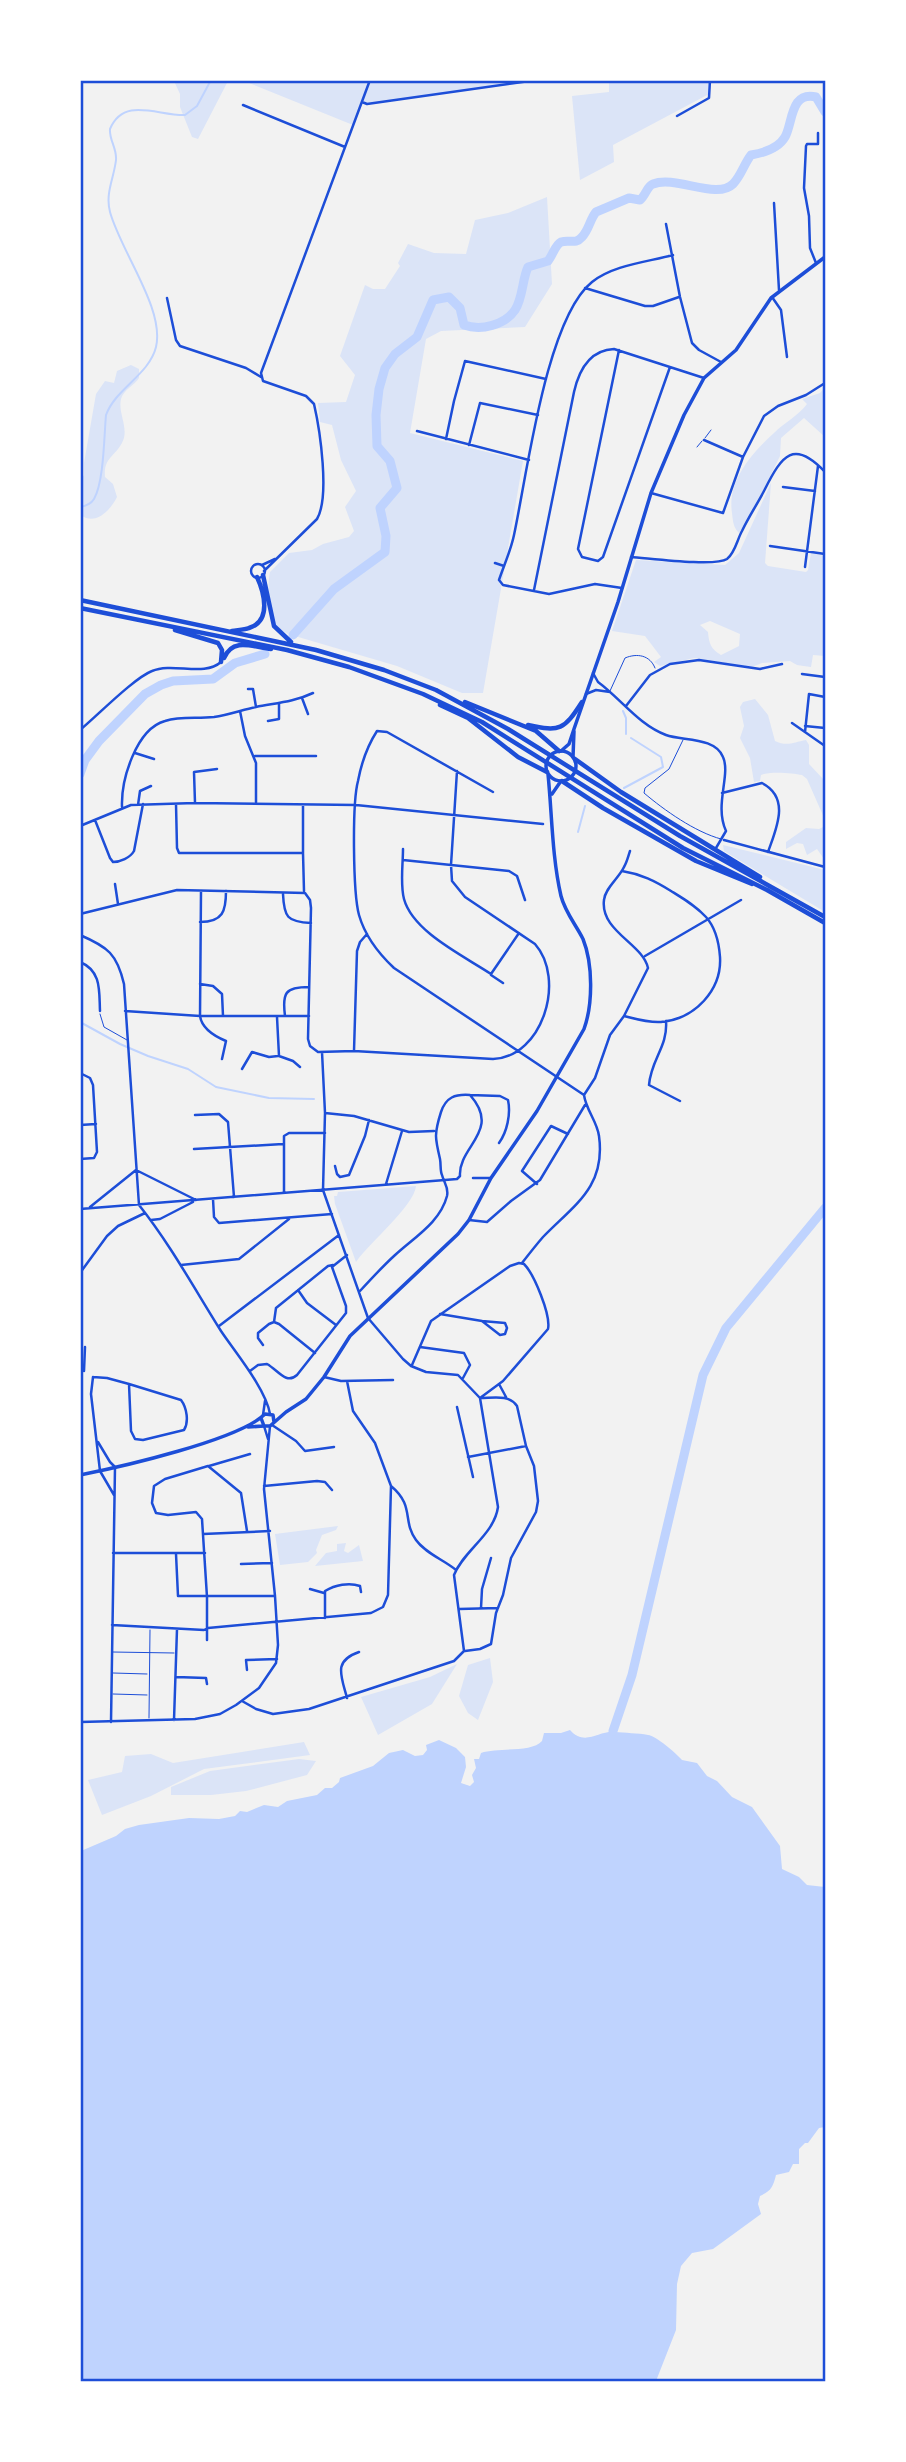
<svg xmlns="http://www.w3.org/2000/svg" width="906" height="2462" font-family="'Fira Sans Condensed',sans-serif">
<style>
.green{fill:#dbe4f7;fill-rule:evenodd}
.water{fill:#bfd3fe}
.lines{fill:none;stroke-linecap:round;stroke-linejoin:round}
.stream{stroke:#bfd3fe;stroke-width:2}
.river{stroke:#bfd3fe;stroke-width:9}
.service{stroke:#1d4ed8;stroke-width:1}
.minor{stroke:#1d4ed8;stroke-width:2.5}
.tertiary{stroke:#1d4ed8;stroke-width:3.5}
.primary{stroke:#1d4ed8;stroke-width:3.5}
.trunk{stroke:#1d4ed8;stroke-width:4.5}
.neatline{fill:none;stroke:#1d4ed8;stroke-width:2.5}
</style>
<rect width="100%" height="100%" fill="#f2f2f2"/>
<path class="green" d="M174,81H228L198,139L192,137L180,107V94Z
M244,81H537L367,104L362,102L353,125Z
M609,81H710L709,94L613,145L614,162L580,180L572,96L609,92Z
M547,197L552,284L525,327L441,331L426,339L410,433L523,461L483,693H462L397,666L288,634C285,632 281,630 278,627C268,616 267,586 270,572L289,553L312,550L323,544L349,537L354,531L345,507L356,491L341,460L332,425L320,422L318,403L346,402L355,375L340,356L365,285L373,289H385L400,266L398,263L408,244L434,253L466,254L475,220L508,213Z
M131,365L139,369V378C134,386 124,389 121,399C118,412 127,424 124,438C118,456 103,456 105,477L113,484L117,497C110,511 95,526 81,515V480L84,475V463L96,394L105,381L114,383L117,371Z
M825,387V437L804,418L781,438L780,456L747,524L739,533C733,527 733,521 732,513C727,481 752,453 774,433C785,422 798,416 807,404L802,399L820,393Z
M771,483L765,563L768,566L806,572L808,570L811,553L825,556V656L813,655L811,667L797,665L790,661L762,663L752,667L694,658L660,666L654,662L661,657L645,636L612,631L636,560L725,565L739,553ZM710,621L740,634L739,646L721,655C711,649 709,644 708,632L700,625Z
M755,699L768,715L775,741C787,747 794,742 806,740L809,745V764L825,781V855L824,859L817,849L807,855L803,844L797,843L786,849V842L806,828L819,829L825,826V820L807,779L802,775C793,773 769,771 761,775L760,781L754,782L750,758L740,738L744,726L740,707L743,702Z
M723,845L825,870V912L724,851Z
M416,1186C414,1206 370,1242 356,1262L335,1204L334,1196H337L338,1192Z
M338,1526L336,1530L322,1535L316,1550L317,1553L308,1562L280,1565L275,1534Z
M346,1543L344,1551L348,1553L359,1545L363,1561L315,1566L326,1553L337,1551V1544Z
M490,1658L493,1682L478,1720L468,1713L459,1696L468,1665Z
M457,1664L432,1704L378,1735L361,1697L430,1677Z
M304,1742L310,1755L204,1769L151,1796L102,1815L88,1780L122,1772L125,1756L151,1754L173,1763Z
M299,1759L316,1761L307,1775L246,1791L211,1795H171V1787L210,1771Z"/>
<path class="water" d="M570,1730C585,1747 599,1730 615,1732C625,1733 638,1733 648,1735C656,1736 676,1753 682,1760L697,1763L707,1776L717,1781L732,1797L752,1807L780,1846L782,1869L799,1877L807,1885L825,1887V2127L819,2128L808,2143H805L799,2149V2164H793L789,2172L776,2175C773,2187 771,2191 760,2196L758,2204L761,2214L713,2249L692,2253L681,2266L677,2284L676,2330L656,2381H81V1851L116,1836L125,1829L139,1825L189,1818L219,1819L235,1816L240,1811L247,1812L264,1805L278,1807L287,1801L317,1795L325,1788H332L339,1782L340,1778L373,1766L389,1753L403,1750L415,1756L423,1755L427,1750L426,1745L439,1740L456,1748L465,1757L466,1767L461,1783L470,1786L474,1782L472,1775L476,1768L474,1759H479L481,1753C498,1747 532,1753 542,1741L544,1733H561Z"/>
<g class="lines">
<path class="stream" d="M80,507C86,506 91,504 94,499C104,482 104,436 106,415C116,388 149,375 156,347C165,309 121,252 110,212C105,193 114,178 116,160C117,148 109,140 110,129C124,96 158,116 185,115L197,106L211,80
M623,711L626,718V734
M624,788L663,767L661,757L631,738
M578,832L585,806
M80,1022L120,1044L148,1056L188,1069L216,1087L269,1098L314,1099"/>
<path class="river" d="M293,635L334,589L385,552L386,536L380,508L397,488L390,461L377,446L376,415L379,389L385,368L395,354L417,337L433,300L449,297L460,308L464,325C481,331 505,325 515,310C523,298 522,280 528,267L548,261C553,255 555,245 561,242C570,239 575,245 582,237C589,230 590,219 596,212L629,198L640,200C646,195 647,186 653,184C675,175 717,200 733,184C741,176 744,164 751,155C763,153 778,149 785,137C793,123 790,91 816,97L825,112
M80,774L85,760L99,741L145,694L161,685L173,681L213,679L235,663L265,654
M613,1731L632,1675L703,1375L726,1328L825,1208"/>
<path class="service" d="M705,438L711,430
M697,447L702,441
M610,691L625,658C637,653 650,655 655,668
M683,740L669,769L645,788L644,793C664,810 695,832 721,839
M100,1014L104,1027L127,1040
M112,1652L174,1653
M113,1673L147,1674
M113,1694L147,1695
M149,1718L150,1630"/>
<path class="minor" d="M362,102L367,104L537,80
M243,105L345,147
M677,116L709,98L710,80
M774,203L779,290
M666,224L680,297L692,343L699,350L721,362
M816,263L810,248L809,216L804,188L806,146L807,144H818V133
M585,288L645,306H653L679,297
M772,297L781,310L787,357
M167,298L176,340L180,346L246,368L261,377
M619,350L578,549L582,557L598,561L603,557L670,367
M417,431L529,460
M446,439L454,401L465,361L546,379
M704,440L743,457
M469,445L480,403L538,415
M783,487L815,491
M651,493L723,513L743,457L764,416L778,406L806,395L825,383
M770,546L825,554
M631,557C648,558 715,567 727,559C735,553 737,540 742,531C749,516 758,503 765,489C782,455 794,439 825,472
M495,563L504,566
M251 571a7 7 0 1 1 14 0a7 7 0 1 1-14 0Z
M262,565L275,559
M805,567L818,466
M264,571L317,519C330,497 320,430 314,404L306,396L263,381L261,373L370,80
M622,588L595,584L549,594L503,585L499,580C504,565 511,550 514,535C527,475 546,319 592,282C613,265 647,262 673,255
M534,590L574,392C579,370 590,350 614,349L704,378
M593,673L598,682C621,699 639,725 666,735C683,741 715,737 723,757C731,775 714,805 726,831L716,848
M802,674L825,677
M248,689H253L256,707
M586,694L596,690L610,692
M302,698L308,714
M626,706L650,675L670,664L699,660L760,669L782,664
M240,711L245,736L256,763V802
M268,721L279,719V704
M792,723L825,746
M805,726L825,728
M80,730C97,716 134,678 152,671C173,662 204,677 221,662
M805,732L809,694L825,697
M135,753L154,759
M255,756H316
M493,792L387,732L377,731C368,745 361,765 358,781C352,803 353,893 359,915C365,936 378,953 394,968L584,1095C586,1110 597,1121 599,1136C606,1187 574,1205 543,1237C536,1245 529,1254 522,1263
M722,793L762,783C791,798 776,829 768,852
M195,803L194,772L217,769
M176,804L177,848L179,853H303V805
M138,805L140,791L151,786
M122,807C121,780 136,729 165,721C181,716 197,719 214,717C228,715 242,710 256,707C276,703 294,702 313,693
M95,820L110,858L113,862C120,862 130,858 134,851L143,804
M80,826L131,805L195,803L356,805L543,824
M724,840L825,867
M403,849C403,865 400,884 404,899C413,932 464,956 491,974L519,933
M303,853L304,891
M403,860L509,871L517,876L525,900
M622,871C641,874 655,881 671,891C684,899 696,906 706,917C715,927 719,943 720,957C722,990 695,1019 661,1022C649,1023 636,1019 624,1016
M115,884L118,904
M201,891L200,1016C202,1029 214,1036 226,1041L222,1059
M283,894C284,917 287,922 311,923
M80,914L177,890L305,893L310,900L311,908L308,1039L310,1046L318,1052L354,1051L493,1059C543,1057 566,979 535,944L465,897L452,881L451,865L457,771
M200,922C223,922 226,911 226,891
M80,935C108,947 117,954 124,984L139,1205C170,1244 194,1288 221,1331C235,1352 266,1389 270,1414
M645,956L741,900
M80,962C102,971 99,992 100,1011
M491,975L503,983
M200,984L213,986L222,994L223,1016
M125,1011L200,1016H309
M285,1016C282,993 285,987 309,987
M277,1017L279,1056L293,1061L300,1067
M666,1021C668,1047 651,1059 649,1085L680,1101
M354,1051L357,951L360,942L367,934
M242,1069L252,1052L269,1057L278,1056
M80,1073L90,1078L93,1085L97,1152L94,1158L80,1159
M470,1095L500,1096L508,1100C511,1114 507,1132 499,1143
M584,1095L595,1078L610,1035L624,1016L648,968C643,944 600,931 604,900C605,888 619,878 624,867C627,862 628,857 630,851
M325,1113L354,1116L409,1132L434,1131
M195,1115L219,1114L228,1122L234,1197
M80,1125L96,1124
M194,1149L283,1144
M335,1166L337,1174L340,1177L349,1175L365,1136L369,1120
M473,1178H491
M386,1184L402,1131
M537,1184L522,1171L551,1126L568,1134
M284,1193V1136L289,1133H325
M213,1199L214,1217L219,1223L332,1214
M90,1207L136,1170L196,1200
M80,1209L445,1180L457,1179L460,1176C458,1146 502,1131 470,1095C455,1094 446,1097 441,1112C434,1134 435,1138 440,1159C441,1164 440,1171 442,1175C444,1183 449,1187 447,1196C440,1223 413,1238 394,1256C382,1267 371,1279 360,1291
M151,1220L160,1219L193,1202
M469,1220L487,1222L511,1201L540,1180L585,1105
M181,1265L239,1259L289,1219
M80,1273L107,1236L118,1226L145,1213
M80,1288L81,1293
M298,1290L307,1303L336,1325
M440,1314L482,1321L500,1335L505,1334L507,1328L505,1323L482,1321
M274,1322L279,1324L315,1353
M219,1326L339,1235
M263,1345L258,1338V1333L269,1324L274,1322L276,1308L328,1266L333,1265
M420,1347L464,1353L470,1365L463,1378
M412,1365L431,1321L510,1266L519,1263L524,1264C534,1274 551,1315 548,1329L503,1381L480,1398
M84,1371L85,1347
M250,1371L258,1365L267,1364C278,1370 286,1385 297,1375L346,1313V1306L332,1267L347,1255
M93,1377L107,1378L129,1384L131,1431L135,1439L143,1440L184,1430C189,1422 187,1408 181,1400L129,1384
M93,1377L91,1394L100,1471L114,1495
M324,1377L341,1381L393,1380
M499,1384L506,1397
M457,1407L473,1477
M263,1415L265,1401
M272,1425L296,1441L305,1451L334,1447
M264,1426L268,1439
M98,1442L110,1462L115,1467L111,1722
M468,1457L526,1446
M209,1466L250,1454
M264,1486L317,1481L325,1482L332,1490
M391,1486C415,1506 402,1521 416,1540C425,1553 444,1560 456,1570
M203,1534L270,1531
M113,1553H205
M176,1554L178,1596H275
M241,1564L272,1563
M310,1589L324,1593
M481,1608L482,1589L491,1558
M459,1609L498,1608
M325,1618V1591C335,1585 349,1582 360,1586L361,1592
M112,1625L204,1630L208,1628L371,1613L383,1607L388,1595L391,1486L375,1443L353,1411L347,1381
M207,1640V1597L202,1519L196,1512L168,1515L156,1513L152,1503L154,1486L165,1479L208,1466L241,1493L247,1531
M465,1651L480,1649L491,1644L496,1613L503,1595L511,1558L536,1512L538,1501L534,1466L526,1446L517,1406C509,1394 493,1398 480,1398
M247,1670L246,1660L277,1659
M176,1677L206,1678L207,1684
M347,1698C341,1675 333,1661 359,1652
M242,1701L256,1709L273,1714L309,1709L454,1661L464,1651L454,1575C464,1550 494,1535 498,1507L480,1398L458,1375L426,1372L411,1366L403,1359L368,1318L323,1190L325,1113L322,1052
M174,1720L177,1629
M80,1722L195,1719L220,1714L236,1705L259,1688L276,1663L278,1645L275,1596L264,1489L270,1426"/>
<path class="tertiary" d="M561,751L569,744L574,729L618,602L651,493L684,415L704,378L736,350L771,298L825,257
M573,757L574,731"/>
<path class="primary" d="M546 766a15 15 0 1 1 30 0a15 15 0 1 1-30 0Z
M552,794L561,781
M261,1418L264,1426H270L286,1412L306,1399L324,1377L350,1336L458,1234L469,1220L491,1178L537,1111L584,1029C593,1004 593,964 583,939C576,925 565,912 561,896C552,857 552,814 548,774
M248,1427L264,1426
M80,1475C120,1467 239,1440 265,1414L273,1415L274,1422"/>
<path class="trunk" d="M263,575L274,626L291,642
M80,600L316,650L384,670L436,690L508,729L680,836L825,917
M80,608L287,650L349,667L423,694L482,722L683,848L767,890L825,923
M175,630L218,643L222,650L221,662
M232,631C237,630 244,630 249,628C272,621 264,592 257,577
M224,658C233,637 253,647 271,649
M465,702L536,731L559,751
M440,705L468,718L518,757L547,772
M528,725C560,732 564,730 582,702
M575,759L621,792L760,877
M562,781L603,808L696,861L752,884"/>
</g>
<rect width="906" height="2462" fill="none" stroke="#ffffff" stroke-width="164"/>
<rect x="82" y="82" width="742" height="2298" class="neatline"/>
</svg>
